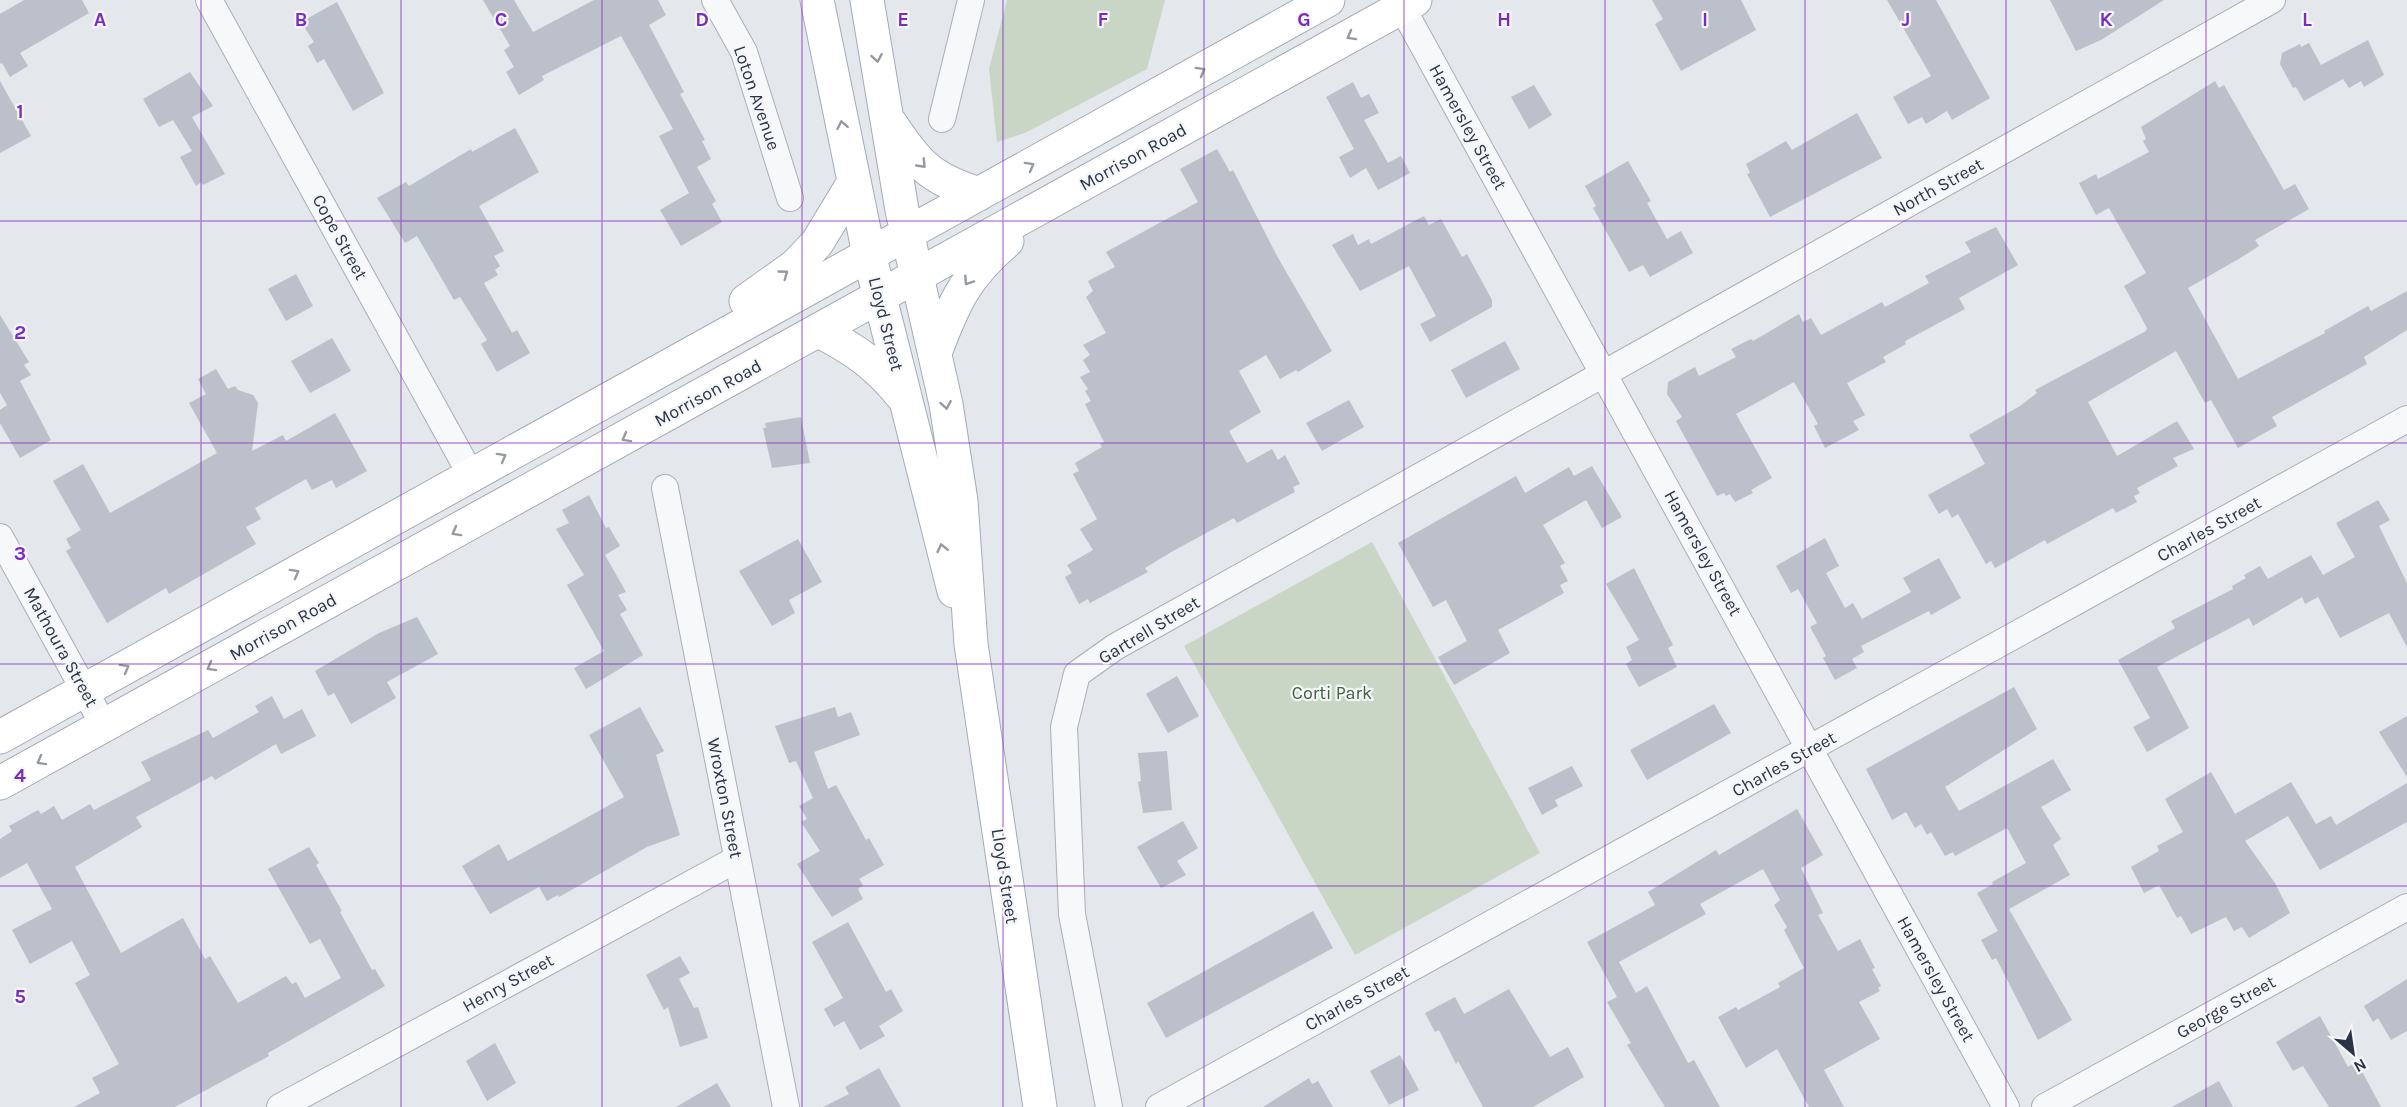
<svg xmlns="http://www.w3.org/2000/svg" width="2407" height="1107" font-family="Karla,sans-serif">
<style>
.green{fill:#c9d6c5}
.building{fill:#bbc0ca}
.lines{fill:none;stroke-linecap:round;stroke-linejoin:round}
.minor-casing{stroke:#a9aeb7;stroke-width:28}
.primary-casing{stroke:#a3abb8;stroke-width:35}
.minor{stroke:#f7f8fa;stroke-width:26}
.primary{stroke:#fff;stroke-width:33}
.oneway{stroke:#959aa2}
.grid{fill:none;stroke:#7b2cbf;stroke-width:1.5;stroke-opacity:0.55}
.labels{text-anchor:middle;stroke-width:4.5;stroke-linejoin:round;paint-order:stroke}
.street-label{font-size:18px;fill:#2b3445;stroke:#f4f6f9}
.park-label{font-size:18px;fill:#3f6138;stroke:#f4f6f9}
.grid-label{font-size:20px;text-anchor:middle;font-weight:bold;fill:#7b2cbf;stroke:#f4f6f9;stroke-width:4.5;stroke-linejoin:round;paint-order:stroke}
</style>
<rect width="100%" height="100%" fill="#e4e7ec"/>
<path class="green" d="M1007,0H1165L1147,69L1025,133L997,142L989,69Z
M1372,542L1540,853L1355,955L1184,646Z"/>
<path class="building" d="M24,0H82L89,13L20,53L28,66L10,77L2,63L0,64V14Z
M483,0H514L533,32L594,0H658L666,15L649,25L684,92L680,94L705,140L702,141L711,159L697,167L716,201L712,204L722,222L681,246L660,210L689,193L659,136L673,129L621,36L542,76L544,80L519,95L506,72L514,67L504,50L510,46Z
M1652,0H1741L1756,30L1681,71L1655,24L1663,19Z
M1887,0H1936L1990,98L1952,120L1947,111L1926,124L1922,117L1908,124L1893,97L1931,76Z
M2050,0H2164L2101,40L2076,51Z
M337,2L384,93L353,111L324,59L317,63L308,46L314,42L301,22Z
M2368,40L2384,75L2364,87L2361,81L2349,88L2343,79L2304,101L2296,87L2293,88L2280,64L2282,53L2300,44L2301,47L2309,43L2321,65Z
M190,72L213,106L192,117L225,174L203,185L201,182L196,186L180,157L192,151L173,120L159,127L143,99Z
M0,81L31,136L0,153Z
M2215,81L2219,88L2224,85L2284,190L2295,184L2309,209L2255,240L2259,246L2242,257L2188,288L2238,379L2325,333L2324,331L2368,306L2371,311L2407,291V330L2364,357L2367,364L2272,417L2277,426L2238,448L2211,400L2205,403L2176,351L2088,402L2117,456L2177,421L2194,449L2173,458L2178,466L2137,488L2140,493L2134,496L2137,502L2116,513L2113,508L2047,544L2045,540L1995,568L1991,561L1986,564L1958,514L1952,518L1947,509L1939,514L1928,495L1985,464L1969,435L2020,406L2037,393L2035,390L2146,331L2147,328L2124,286L2146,273L2109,208L2096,215L2079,183L2096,174L2098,179L2149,152L2143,141L2146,139L2141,127Z
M1353,82L1361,98L1369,94L1379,113L1364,120L1388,163L1401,156L1410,173L1378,190L1366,168L1350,178L1339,157L1354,149L1326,97Z
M1534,85L1552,115L1529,129L1511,97Z
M1857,113L1882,158L1770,217L1747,174L1750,173L1746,164L1786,141L1792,150Z
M515,128L539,172L479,206L504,251L494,256L500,266L495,270L498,275L484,283L512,333L517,330L530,353L497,372L481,344L487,340L460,297L454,300L417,236L405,243L377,198L406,182L409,186L471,149L472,152Z
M1217,149L1230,172L1233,170L1277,256L1332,351L1298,372L1296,370L1280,379L1266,355L1239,371L1261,412L1229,431L1247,463L1272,449L1278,460L1285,455L1300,484L1293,487L1295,492L1237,523L1234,518L1173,551L1145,568L1148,572L1090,603L1088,599L1079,604L1065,577L1072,573L1067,565L1093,550L1080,529L1097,519L1073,474L1079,471L1075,463L1102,447L1100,444L1104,442L1085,404L1091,401L1085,391L1088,389L1080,377L1090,372L1083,360L1090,355L1083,345L1106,333L1086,297L1093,291L1088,281L1115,267L1106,252L1198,202L1180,169Z
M1628,161L1651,201L1647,203L1667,239L1681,231L1693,253L1650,277L1643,265L1629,272L1593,208L1596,206L1585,186Z
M1424,216L1429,225L1441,219L1462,257L1467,254L1492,300V307L1430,342L1420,324L1436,316L1409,266L1360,291L1332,245L1353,234L1358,245L1369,239L1371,244Z
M1996,227L2018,265L1959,298L1965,309L1905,341L1906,344L1883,357L1886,362L1847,383L1865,415L1853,421L1859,430L1825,448L1814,426L1818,424L1794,382L1736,414L1772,478L1751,490L1753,493L1735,502L1730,494L1726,496L1724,493L1717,496L1676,421L1682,417L1667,394L1668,382L1695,367L1699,376L1736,357L1731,349L1751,339L1753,341L1799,314L1803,322L1811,318L1821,335L1882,302L1885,307L1929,283L1925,276L1971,252L1965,242Z
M296,274L313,306L286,321L268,289Z
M0,315L29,362L24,365L31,375L20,381L51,440L20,458L0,423V410L7,405L0,393Z
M332,338L351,371L310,393L291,361Z
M1505,341L1520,369L1466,398L1451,370Z
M216,369L228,389L235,386L238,390L253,395L258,403L252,451L283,435L286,441L335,413L367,471L336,488L332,480L312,490L306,479L255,508L261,519L246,527L256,544L169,594L166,588L107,623L66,551L71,548L66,539L81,530L53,481L83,464L110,513L217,453L189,403L206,394L198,379Z
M1349,400L1364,427L1322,451L1306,423Z
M801,417L810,463L772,468L763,428H766L765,423Z
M1592,466L1622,517L1602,528L1586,500L1543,525L1565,563L1560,566L1568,581L1560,585L1564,593L1498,630L1510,653L1454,685L1438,657L1467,641L1446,600L1433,607L1398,543L1516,476L1525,493L1569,467L1574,476Z
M589,495L606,528L609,527L620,546L605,555L626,592L618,595L627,610L620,614L643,655L586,689L574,668L604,651L567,585L584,575L556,529L569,523L562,510Z
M2378,500L2390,520L2379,526L2407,583V647L2389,613L2340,638L2318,597L2305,604L2302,597L2253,626L2249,618L2157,667L2189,728L2147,752L2133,727L2150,718L2118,660L2175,628L2171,621L2233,589L2232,586L2246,578L2244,575L2260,566L2268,579L2311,555L2323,575L2355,557L2336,523Z
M1825,538L1839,566L1826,573L1845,608L1853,603L1862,619L1911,592L1903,578L1939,558L1961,598L1931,615L1929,611L1861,646L1864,652L1852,659L1857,668L1835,680L1823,658L1826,656L1810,627L1817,623L1798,589L1791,593L1776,566Z
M798,539L822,582L789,600L795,613L772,626L739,571Z
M1634,568L1673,645L1668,648L1677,667L1639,687L1626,664L1632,660L1626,647L1639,640L1606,584Z
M417,617L438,654L387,682L396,698L351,724L334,693L328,696L315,671L379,633Z
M1177,676L1199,716L1168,733L1146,694Z
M2014,687L2037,729L1945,787L1959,811L2053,759L2071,790L2041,807L2061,839L2053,845L2070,875L2009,909L2072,1020L2038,1040L1996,958L1992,960L1981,940L1998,931L1977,893L1993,884L1992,882L2026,863L2007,828L1955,856L1953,852L1945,856L1931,832L1927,835L1921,824L1915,828L1906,812L1892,820L1866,769Z
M272,696L284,719L302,709L316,736L281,754L276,744L215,780L212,776L136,817L142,827L75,867L121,953L183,918L205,959L210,956L238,1003L286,976L292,984L296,982L305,998L341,978L320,939L310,944L268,869L309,847L319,863L316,865L342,911L340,912L372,970L375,969L385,986L268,1053L269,1056L175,1107H74L100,1093L92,1078L119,1064L75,983L90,975L72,941L30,964L12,930L52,909L27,863L0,878V839L12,831L9,826L38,810L41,814L54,806L62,820L90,804L94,810L151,780L141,762L208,730L213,738L259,712L255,706Z
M1714,704L1731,733L1647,780L1630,750Z
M640,707L664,751L656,755L680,835L647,847L559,897L558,895L547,901L539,887L490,914L462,866L499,844L508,861L624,797L589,735Z
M835,707L838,717L851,712L860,735L814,752L828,789L836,785L866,840L869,838L884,865L859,879L863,885L858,889L863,899L832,917L797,864L820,851L801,822L807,819L799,806L813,798L796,761L789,763L775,726Z
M2407,716V777L2379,732Z
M1167,751L1172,810L1143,813L1138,782L1141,781L1138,753Z
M1572,766L1583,786L1555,800L1558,806L1542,815L1528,788Z
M2211,772L2235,814L2291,782L2316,824L2331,816L2336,825L2407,783V822L2320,870L2288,816L2245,841L2275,883L2290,913L2249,938L2242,927L2234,931L2226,917L2191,934L2181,916L2177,918L2159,885L2144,893L2131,867L2159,851L2157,846L2183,832L2165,799Z
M1797,809L1823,855L1801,868L1823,913L1818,915L1838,951L1860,939L1875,968L1872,969L1881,986L1878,988L1880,991L1859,1002L1880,1039L1824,1070L1844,1107H1809L1777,1049L1746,1068L1718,1017L1736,1007L1738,1010L1780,987L1778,983L1804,968L1784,930L1787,927L1774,905L1780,900L1763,869L1700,904L1706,914L1619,962L1636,993L1647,986L1688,1063L1694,1060L1720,1107H1665L1627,1045L1631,1043L1607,1002L1617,997L1587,942L1655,905L1648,892L1716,850L1719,855Z
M1183,821L1198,848L1177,861L1186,875L1161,888L1137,847Z
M1313,911L1333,948L1166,1038L1147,1003Z
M848,922L886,992L891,989L903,1011L879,1026L885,1036L860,1050L844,1021L834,1027L824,1009L843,998L812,942Z
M680,956L690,973L679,979L694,1008L698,1007L708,1038L680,1047L668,1007L664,1010L646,975Z
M2407,979V1031L2391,1040L2378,1018L2373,1022L2364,1006Z
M1509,989L1550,1057L1568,1047L1584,1077L1533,1107H1483L1458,1061L1456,1064L1439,1030L1435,1032L1425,1013L1455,997L1464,1014Z
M2320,1016L2348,1067L2357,1062L2381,1107H2329L2303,1066L2293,1071L2276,1042Z
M495,1043L516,1083L487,1101L466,1061Z
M1400,1055L1419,1090L1389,1105L1370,1071Z
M879,1068L901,1107H823L849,1094L845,1087Z
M1309,1078L1312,1084L1318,1081L1333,1107H1263Z
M2219,1081L2233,1107H2172Z
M717,1083L731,1107H676Z"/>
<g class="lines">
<defs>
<path id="minor" d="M209,0L471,475
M715,0L744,52L790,198
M1398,0L2006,1107
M942,119L971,0
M665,488L786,1107
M0,537L104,726
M280,1107L737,859
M1109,1107L1072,914L1064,727L1077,674L1115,647L2272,0
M1159,1107L2407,419
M2045,1107L2407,907"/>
<path id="primary" d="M817,0L869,254L954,591
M867,0L902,210L946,404L961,501L971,644L1040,1107
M891,124C918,165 931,179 979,194
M746,301L795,266L817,243L854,182
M819,331C856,350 877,365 903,397
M935,353C954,302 965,277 1007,241
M0,737L1328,0
M0,783L1415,0"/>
</defs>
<use href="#minor" class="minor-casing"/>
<use href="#primary" class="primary-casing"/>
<use href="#minor" class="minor"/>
<use href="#primary" class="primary"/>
</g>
<defs><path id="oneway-chevron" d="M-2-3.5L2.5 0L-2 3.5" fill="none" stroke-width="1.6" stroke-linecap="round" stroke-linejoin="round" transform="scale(1.5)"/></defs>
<g class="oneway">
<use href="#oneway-chevron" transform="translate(1351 36) rotate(151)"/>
<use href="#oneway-chevron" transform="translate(877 58) rotate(80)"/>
<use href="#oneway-chevron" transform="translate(1201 71) rotate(-29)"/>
<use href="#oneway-chevron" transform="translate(842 125) rotate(-101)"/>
<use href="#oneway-chevron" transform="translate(922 164) rotate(46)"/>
<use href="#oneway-chevron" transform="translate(1030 166) rotate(-29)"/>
<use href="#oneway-chevron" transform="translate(784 274) rotate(-36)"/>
<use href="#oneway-chevron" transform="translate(968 281) rotate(124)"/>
<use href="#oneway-chevron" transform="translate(946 405) rotate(80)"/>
<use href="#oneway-chevron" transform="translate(626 438) rotate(151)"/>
<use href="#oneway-chevron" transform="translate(502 457) rotate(-29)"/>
<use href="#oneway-chevron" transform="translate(456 532) rotate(151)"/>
<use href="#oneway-chevron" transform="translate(942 548) rotate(-103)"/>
<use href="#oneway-chevron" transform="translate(295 573) rotate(-29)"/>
<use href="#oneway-chevron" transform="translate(211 667) rotate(151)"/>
<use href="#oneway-chevron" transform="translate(125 668) rotate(-29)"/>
<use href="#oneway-chevron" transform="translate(41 761) rotate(151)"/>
</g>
<path class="grid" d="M201,0V1107M401,0V1107M602,0V1107M802,0V1107M1003,0V1107M1204,0V1107M1404,0V1107M1605,0V1107M1805,0V1107M2006,0V1107M2206,0V1107M0,221H2407M0,443H2407M0,664H2407M0,886H2407"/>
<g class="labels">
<g class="street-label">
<text transform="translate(757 98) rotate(71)" y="6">Loton Avenue</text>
<text transform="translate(1468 127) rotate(61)" y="6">Hamersley Street</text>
<text transform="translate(1133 157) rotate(-29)" y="6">Morrison Road</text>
<text transform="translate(1938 187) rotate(-29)" y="6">North Street</text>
<text transform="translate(340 237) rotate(61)" y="6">Cope Street</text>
<text transform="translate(886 324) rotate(76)" y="6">Lloyd Street</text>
<text transform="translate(708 393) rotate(-29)" y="6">Morrison Road</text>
<text transform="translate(2209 529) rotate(-29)" y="6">Charles Street</text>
<text transform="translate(1703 553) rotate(61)" y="6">Hamersley Street</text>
<text transform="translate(283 627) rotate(-29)" y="6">Morrison Road</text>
<text transform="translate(1149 630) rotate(-31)" y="6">Gartrell Street</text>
<text transform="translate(61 647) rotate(61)" y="6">Mathoura Street</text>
<text transform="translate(1784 764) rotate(-29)" y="6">Charles Street</text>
<text transform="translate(725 798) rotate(79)" y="6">Wroxton Street</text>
<text transform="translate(1005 876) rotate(81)" y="6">Lloyd Street</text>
<text transform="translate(1936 979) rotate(61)" y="6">Hamersley Street</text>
<text transform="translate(508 983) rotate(-29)" y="6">Henry Street</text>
<text transform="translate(1357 998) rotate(-29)" y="6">Charles Street</text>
<text transform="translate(2226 1007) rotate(-29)" y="6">George Street</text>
</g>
<g class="park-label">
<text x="1332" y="699">Corti Park</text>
</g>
</g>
<g class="grid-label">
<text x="100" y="26">A</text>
<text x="301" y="26">B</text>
<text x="501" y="26">C</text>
<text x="702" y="26">D</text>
<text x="903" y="26">E</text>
<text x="1103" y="26">F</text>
<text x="1304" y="26">G</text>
<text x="1504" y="26">H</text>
<text x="1705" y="26">I</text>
<text x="1906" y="26">J</text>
<text x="2106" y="26">K</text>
<text x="2307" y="26">L</text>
<text x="20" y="118">1</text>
<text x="20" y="339">2</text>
<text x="20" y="560">3</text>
<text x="20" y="782">4</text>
<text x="20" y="1003">5</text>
</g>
<g transform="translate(2353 1053) rotate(151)" stroke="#f4f6f9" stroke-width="4.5" paint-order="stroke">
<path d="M0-4.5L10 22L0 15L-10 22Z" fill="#2b3445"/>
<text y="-9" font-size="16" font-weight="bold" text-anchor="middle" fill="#2b3445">N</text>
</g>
</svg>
